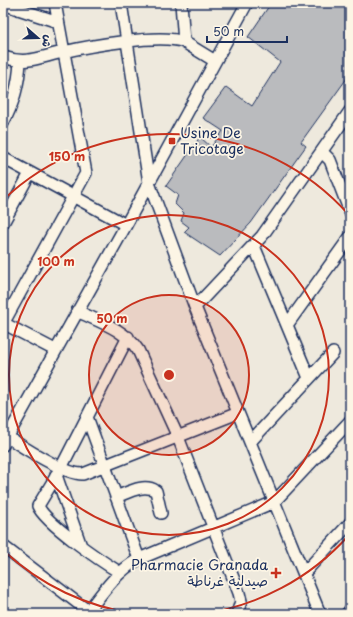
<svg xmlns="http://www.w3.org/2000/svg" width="353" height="617" font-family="'Playpen Sans','Playpen Sans Arabic',sans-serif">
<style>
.building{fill:#babbbe;stroke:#1b2f5e}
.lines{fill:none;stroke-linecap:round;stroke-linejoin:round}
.minor-casing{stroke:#1b2f5e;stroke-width:14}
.minor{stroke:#fcf5e5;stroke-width:11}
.ring{fill:none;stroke:#c8321e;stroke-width:2}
.poi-dot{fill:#c8321e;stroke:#fcf5e5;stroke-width:1.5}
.labels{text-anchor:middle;stroke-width:3.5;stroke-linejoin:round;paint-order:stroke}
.poi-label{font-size:14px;fill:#1b2f5e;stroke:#fcf5e5;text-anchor:start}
.centre{fill:#c8321e;stroke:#fcf5e5;stroke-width:2}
.ring-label{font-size:12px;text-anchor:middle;font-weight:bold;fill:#c8321e;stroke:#fcf5e5;stroke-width:3.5;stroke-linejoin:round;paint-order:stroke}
</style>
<rect width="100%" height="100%" fill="#eee9dd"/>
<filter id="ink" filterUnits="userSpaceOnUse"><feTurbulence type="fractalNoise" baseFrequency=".025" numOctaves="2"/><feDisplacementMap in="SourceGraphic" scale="8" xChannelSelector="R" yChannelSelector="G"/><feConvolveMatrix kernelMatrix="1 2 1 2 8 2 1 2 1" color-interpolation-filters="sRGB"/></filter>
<g filter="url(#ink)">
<path class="building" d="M271,3H350V74L301,142L306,146L251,223L220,256L184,232L189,227L181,221L184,213L175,204L178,195L166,186L200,137L211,147L223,131L203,118L226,87L252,106L280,62L248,37Z"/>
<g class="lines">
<defs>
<path id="minor" d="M121,3L149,183L195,307L320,614
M181,3L184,42L215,61
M3,4L58,22
M3,57C27,65 40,57 63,52C89,46 161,33 184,42
M3,123C14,103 19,84 20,61
M322,152L330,160L350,212
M3,158L126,225
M3,223L30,173
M254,246L309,378
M195,307L262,236L350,111
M77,311C100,322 124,329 138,350L178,437L239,593L241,601L237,614
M3,323L55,350
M3,324L86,173L55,3
M287,325L350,237
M87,417L139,559
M3,434C20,445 65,475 83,474L238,413
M250,442L333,353
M3,445L126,225L247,3
M56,475L81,546
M116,497C129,492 144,483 156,491L161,513
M3,546L92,614
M119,572C101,561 45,523 38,506L61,468L128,337
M304,573L350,523
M86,614C102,593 116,572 139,559L274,502L350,421
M347,614L350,610"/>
</defs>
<use href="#minor" class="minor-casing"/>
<use href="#minor" class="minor"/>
</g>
</g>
<circle cx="169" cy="375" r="80" fill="#c8321e" fill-opacity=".12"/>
<g class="ring">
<circle cx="169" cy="375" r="80"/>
<circle cx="169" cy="375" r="160"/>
<path d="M349 535A241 241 0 0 1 200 614M138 614A241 241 0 0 1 3 550M3 200A241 241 0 0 1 349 215"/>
</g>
<g class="poi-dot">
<rect x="168" y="137" width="8" height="8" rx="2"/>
<path d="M274 567h4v4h4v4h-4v4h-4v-4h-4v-4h4z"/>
</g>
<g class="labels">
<g class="poi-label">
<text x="180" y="138">Usine De<tspan x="180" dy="16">Tricotage</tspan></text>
<text x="268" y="570" text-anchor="end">Pharmacie Granada<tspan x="268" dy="16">صيدلية غرناطة</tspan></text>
</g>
</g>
<circle cx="169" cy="375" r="6" class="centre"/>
<g class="ring-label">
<text x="67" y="161">150 m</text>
<text x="56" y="266">100 m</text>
<text x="112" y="323">50 m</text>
</g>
<rect width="353" height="617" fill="none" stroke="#fcf5e5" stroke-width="16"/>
<rect x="8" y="8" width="337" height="601" fill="none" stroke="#1b2f5e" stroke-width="1.5" filter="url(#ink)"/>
<g transform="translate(38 38) rotate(110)" stroke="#fcf5e5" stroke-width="3" paint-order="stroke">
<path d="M0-3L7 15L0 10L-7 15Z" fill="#1b2f5e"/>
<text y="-6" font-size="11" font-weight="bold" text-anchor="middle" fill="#1b2f5e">ش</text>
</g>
<path d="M207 36v6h80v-6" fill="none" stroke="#1b2f5e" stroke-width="2"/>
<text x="213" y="36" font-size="12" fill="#1b2f5e" stroke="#fcf5e5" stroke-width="3" paint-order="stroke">50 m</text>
</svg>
